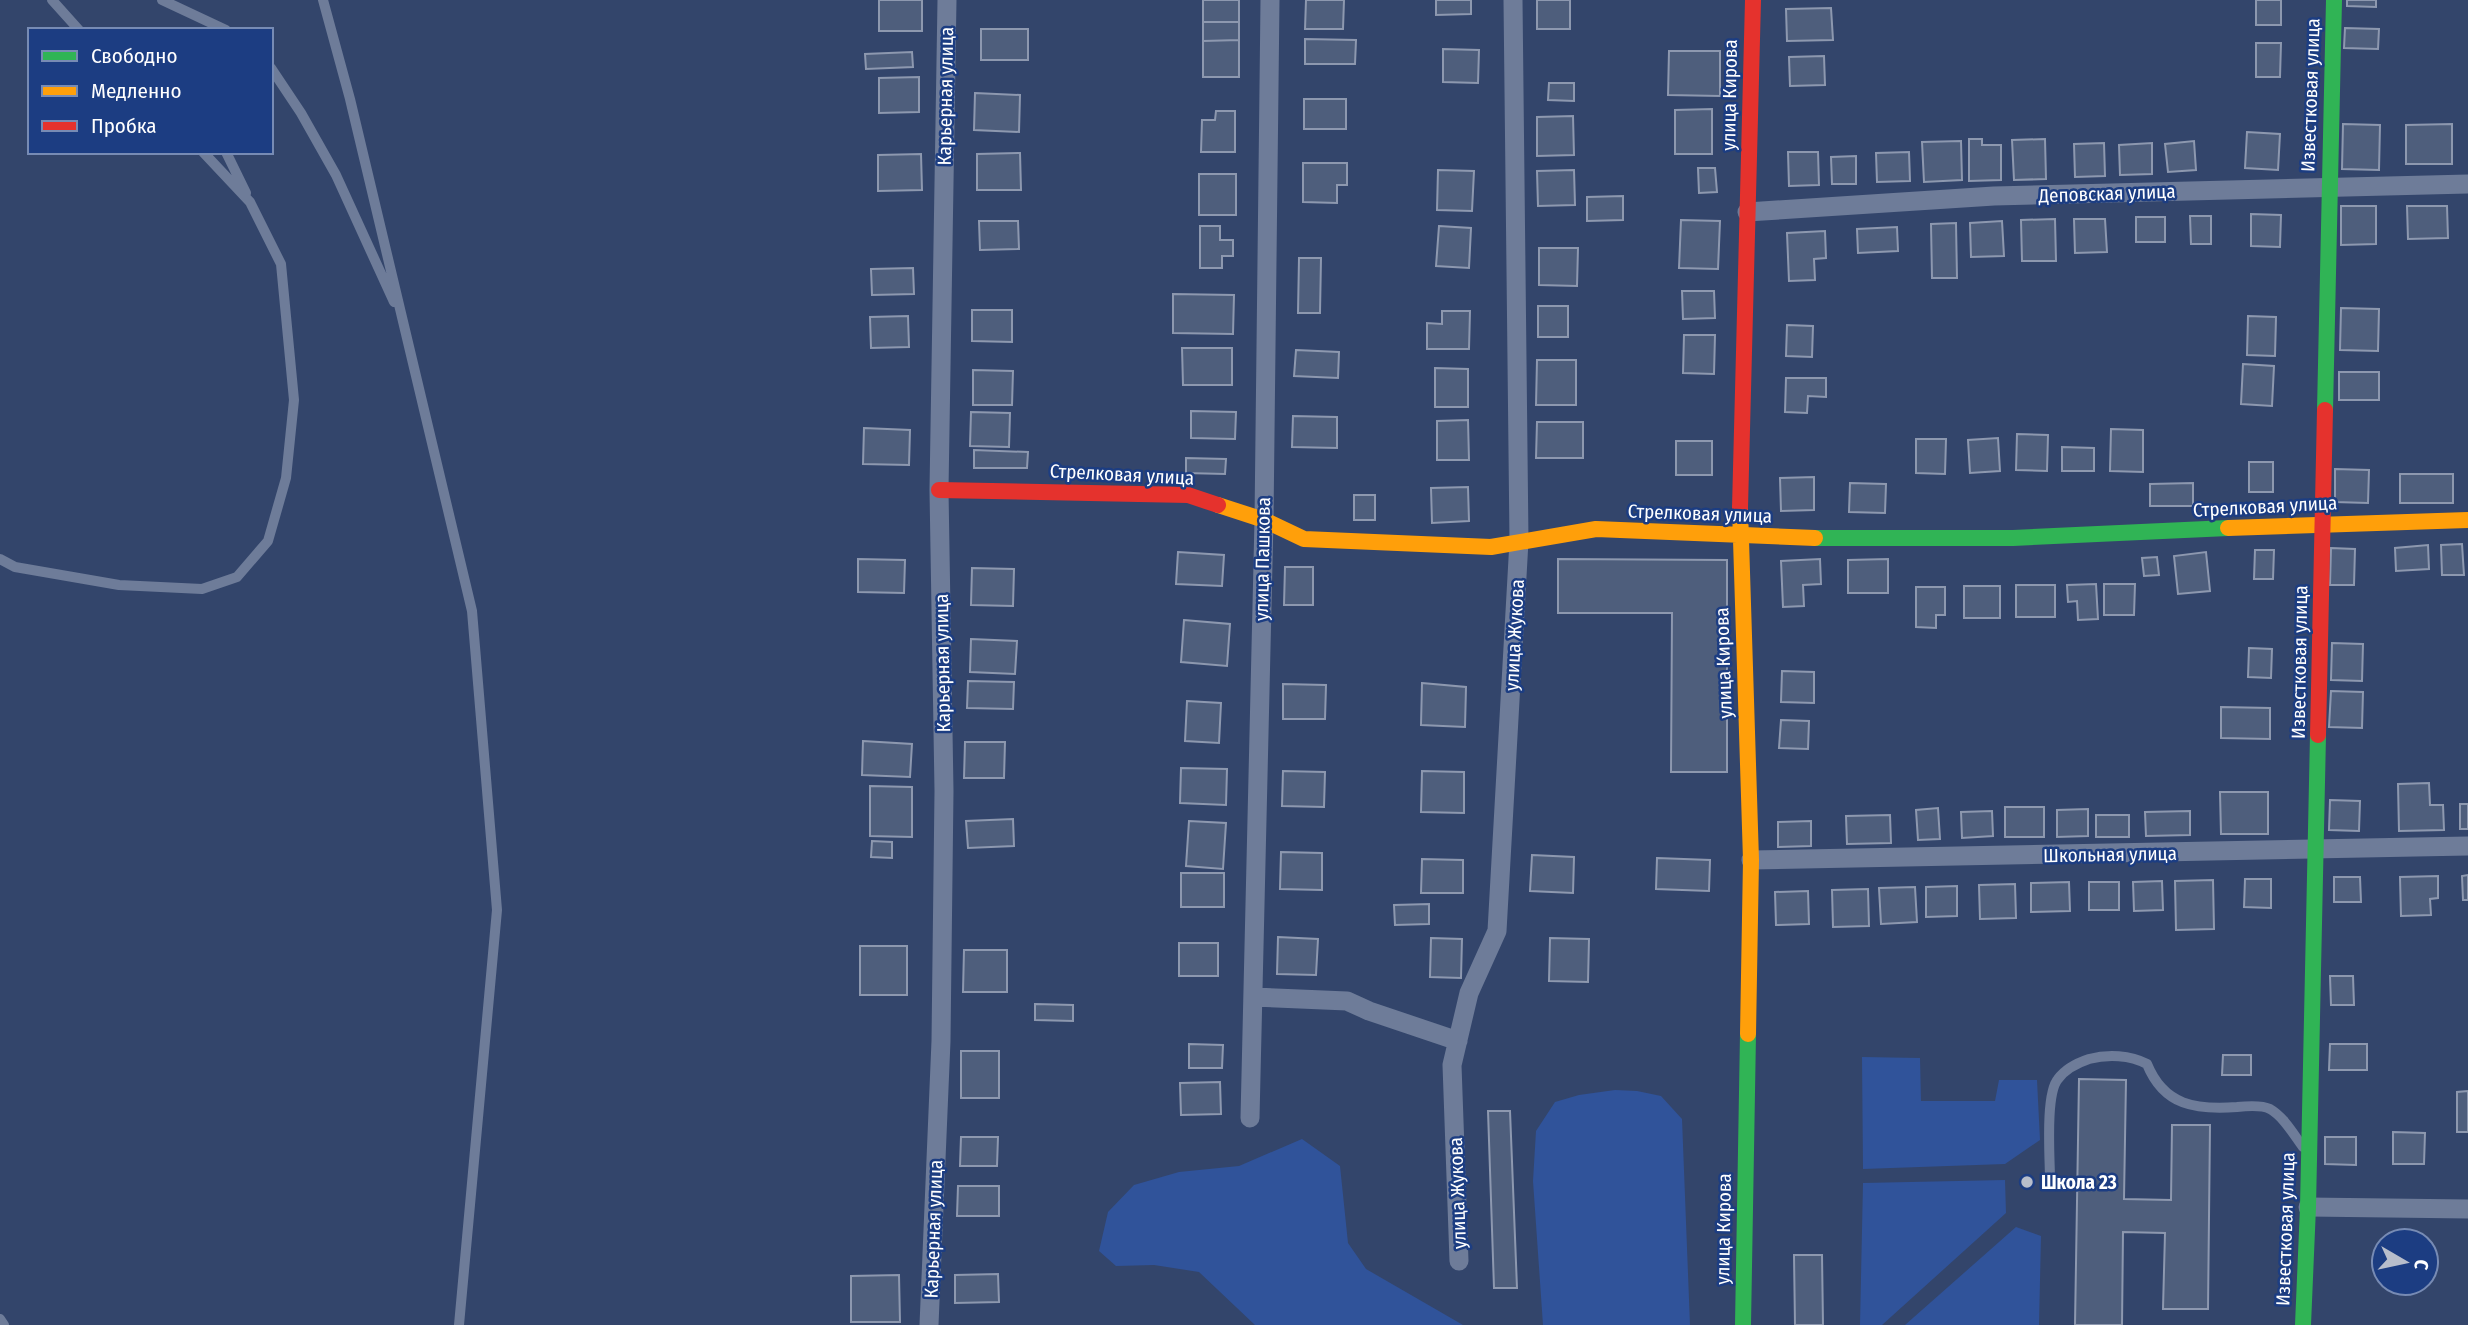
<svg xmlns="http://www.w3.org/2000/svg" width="2468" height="1325" font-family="'Fira Sans Condensed',sans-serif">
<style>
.green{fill:#30539a}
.building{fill:#4e5e7c;stroke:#8d98af;stroke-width:2}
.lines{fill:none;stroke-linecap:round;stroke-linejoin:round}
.lane{stroke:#6e7c99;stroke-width:10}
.street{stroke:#6e7c99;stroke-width:19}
.fast{stroke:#30b455;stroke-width:16}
.slow{stroke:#ff9f0a;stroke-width:16}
.jam{stroke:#e5322d;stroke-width:16}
.poi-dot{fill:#b8becb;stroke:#1c3d82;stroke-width:2.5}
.labels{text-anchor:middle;stroke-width:5;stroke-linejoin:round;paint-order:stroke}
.street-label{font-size:19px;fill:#fff;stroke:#1c3d82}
.poi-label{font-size:19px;font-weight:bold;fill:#fff;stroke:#1c3d82;text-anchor:start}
</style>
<rect width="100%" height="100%" fill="#33456b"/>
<path class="green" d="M1862,1057L1920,1058L1921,1101H1995L1999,1080H2037L2040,1140L2005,1164L1863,1169Z
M1615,1090L1637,1091L1661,1096L1682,1119L1690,1325H1543L1533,1181L1536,1131L1555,1102L1579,1095Z
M1302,1139L1340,1166L1348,1243L1366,1269L1463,1325H1255L1199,1272L1154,1265L1116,1266L1099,1251L1108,1212L1134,1185L1179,1172L1239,1166Z
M2005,1180L2006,1213L1882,1325H1860L1863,1183Z
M2016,1227L2041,1236L2039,1325H1905Z"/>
<path class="building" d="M879,0H922V31H879Z
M1203,0H1239V22H1203Z
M1306,0H1344L1343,29H1305Z
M1436,0H1471V14L1436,15Z
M1537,0H1570V29H1537Z
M2256,0H2281V25H2256Z
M2347,0H2376V7L2347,6Z
M1831,8L1833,40L1787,41L1786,9Z
M1203,22H1239V40L1203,41Z
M2345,28L2379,29L2378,49L2344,48Z
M981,29H1028V60H981Z
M1305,39L1356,40L1355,64H1305Z
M1239,40V77H1203V41Z
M2256,43H2281L2280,77H2256Z
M1443,49L1479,50L1478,83L1443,82Z
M1669,51H1720V96L1668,95Z
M912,52L913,67L866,69L865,54Z
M1824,56L1825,85L1790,86L1789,57Z
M919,77V112L879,113V78Z
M1549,83H1574V101L1548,100Z
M975,93L1020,95L1019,132L974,130Z
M1304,99H1346V129H1304Z
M1712,109V154H1675V110Z
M1216,111H1235V152H1201L1202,120H1215Z
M1573,116L1574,155L1537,156V117Z
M2343,124L2380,125L2379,170L2342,169Z
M2452,124V164H2406V125Z
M2247,132L2280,134L2278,170L2245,168Z
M1969,139H1982V145H2001V180L1969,181Z
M2045,139L2046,179L2014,180L2012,140Z
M1961,141L1962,180L1924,182L1922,142Z
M2194,141L2196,170L2168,172L2165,144Z
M2104,143L2105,176L2075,177L2074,144Z
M2152,143V174L2120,175L2119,145Z
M1788,152H1818L1819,185L1789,186Z
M1909,152L1910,181L1877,182L1876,153Z
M1020,153L1021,190H977V154Z
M921,154L922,190L878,191V155Z
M1856,156V184H1832L1831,157Z
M1303,163H1347V185H1337V203L1303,202Z
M1698,168H1715L1717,192L1699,193Z
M1438,170L1474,171L1472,211L1437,210Z
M1574,170L1575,205L1538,206L1537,171Z
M1199,174H1236V215H1199Z
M1623,196V220L1587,221V197Z
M2341,206H2376V244L2341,245Z
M2407,206H2447L2448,238L2408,239Z
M2251,214L2281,215L2280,247L2251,246Z
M2190,216H2211V244H2191Z
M2136,217H2165V242H2136Z
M2055,219L2056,261H2022L2021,220Z
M2074,219H2105L2107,252L2075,253Z
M1681,220L1720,221L1718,269L1679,268Z
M979,221H1018L1019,249L980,250Z
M2002,221L2004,256L1971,257L1970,223Z
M1956,223L1957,278H1932L1931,224Z
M1200,226H1220V240H1233V256H1222V268H1200Z
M1439,226L1471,228L1469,268L1436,266Z
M1897,227L1898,251L1858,253L1857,229Z
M1825,231L1826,258L1814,259L1815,280L1789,281L1787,233Z
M1539,248H1578L1577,286L1539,285Z
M1299,258H1321L1320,313H1298Z
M913,268L914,294L872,295L871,269Z
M1682,291H1714L1715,318L1683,319Z
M1173,294L1234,295L1233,334L1173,333Z
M1538,306H1568V337H1538Z
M2341,308L2379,309L2378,351L2340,350Z
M972,310H1012V342L972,341Z
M1442,311H1470L1469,349H1427V323L1442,324Z
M908,316L909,347L871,348L870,317Z
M2248,316L2276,317L2275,356L2247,355Z
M1787,325L1813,326L1812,357L1786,356Z
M1684,335H1715L1714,374L1683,373Z
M1182,348H1232V385H1183Z
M1296,350L1339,352L1338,378L1294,376Z
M1537,360H1576V405H1536Z
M2243,364L2274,366L2272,406L2241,404Z
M1435,368L1468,369V407H1435Z
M973,370L1013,371L1012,405H973Z
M2339,372H2379V400H2339Z
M1786,378H1826V397L1808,396L1807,413L1785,412Z
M1191,411L1236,412L1235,439L1191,438Z
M971,412L1010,413L1009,447L970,446Z
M1293,416L1337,417V448L1292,447Z
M1468,420L1469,460H1437V421Z
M1537,422H1583V458H1536Z
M864,428L910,430L909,465L863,464Z
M2111,429L2143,430V472L2110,471Z
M2017,434L2048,435L2047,471L2016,470Z
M1998,438L2000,471L1970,473L1968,440Z
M1916,439H1946L1945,474L1916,473Z
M1676,441H1712V475H1676Z
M2062,447L2094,448V471H2062Z
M974,450L1028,452L1027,468H974Z
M1186,458L1226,459L1225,474L1186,473Z
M2249,462H2273V492H2249Z
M2335,469L2369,470L2368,503L2335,502Z
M2400,474H2453V503H2400Z
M1814,477V510L1781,511L1780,478Z
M1850,483L1886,484L1885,513L1849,512Z
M2193,483V506H2150V484Z
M1468,487L1469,521L1432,523L1431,488Z
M1354,495H1375V520H1354Z
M2462,544L2464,575H2442L2441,545Z
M2428,545L2429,569L2396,571L2395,548Z
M2331,548L2355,549L2354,585H2330Z
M2255,550H2274L2273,579H2254Z
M1178,552L1224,555L1222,586L1176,584Z
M2206,552L2210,591L2178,594L2174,556Z
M2157,557L2159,575L2144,576L2142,558Z
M858,559L905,560L904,593L858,592Z
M1558,559L1727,560V772H1671L1672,613H1558Z
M1820,559L1821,584L1803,585L1804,606L1783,607L1781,561Z
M1888,559V593H1848V560Z
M1285,567H1313V605H1284Z
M972,568L1014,569L1013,606L971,605Z
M2096,584L2098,619L2078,620L2077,601L2068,602L2067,585Z
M2104,584H2135L2134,615H2104Z
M2016,585H2055V617H2016Z
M1964,586H2000V618H1964Z
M1916,587H1945V615H1936V628L1916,627Z
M1184,620L1230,624L1227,666L1181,662Z
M971,639L1017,641L1015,674L970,672Z
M2332,643L2363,644L2362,681L2331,680Z
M2249,648L2272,649L2271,678L2248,677Z
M1782,671L1814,672V703L1781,702Z
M968,681L1014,682L1013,709L967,708Z
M1422,683L1466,687L1465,727L1421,725Z
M1283,684L1326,685L1325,719H1283Z
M2331,691L2363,692L2362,728L2329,727Z
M1187,701L1221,703L1219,743L1185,741Z
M2221,707L2270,708V739L2221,738Z
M1781,720L1809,721L1808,749L1779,748Z
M863,741L912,744L910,777L862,775Z
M965,742H1005L1004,778H964Z
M1181,768L1227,769L1226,805L1180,803Z
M1283,771L1325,772L1324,807L1282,806Z
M1422,771L1464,772V813L1421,812Z
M2429,783L2430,805H2443L2444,830L2399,831L2398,784Z
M870,786L912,787V837L870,836Z
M2220,792H2268V834H2221Z
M2330,800L2360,801L2359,831L2329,830Z
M2460,804H2468V829H2460Z
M2005,807H2044V837H2005Z
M1938,808L1940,839L1918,840L1916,810Z
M2088,809V836L2057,837V810Z
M1992,811L1993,836L1962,838L1961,812Z
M2190,811V835L2146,836L2145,812Z
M1890,815L1891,843L1847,844L1846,816Z
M2096,815H2129V837H2096Z
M1013,819L1014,846L968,848L966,821Z
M1189,821L1226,823L1223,869L1186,866Z
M1811,821V846L1778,847V822Z
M872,841L892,842V858L871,857Z
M1281,852L1322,853V890L1280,889Z
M1532,855L1574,857L1573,893L1530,891Z
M1657,858L1710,860L1709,891L1656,889Z
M1422,859L1463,860V893H1421Z
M1181,873H1224V907H1181Z
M2468,875V900H2463L2462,876Z
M2438,876V898L2430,899L2431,915L2401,916L2400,877Z
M2334,877H2360L2361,902H2334Z
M2245,879H2271V908L2244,907Z
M2213,880L2214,929L2176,930L2175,881Z
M2162,881L2163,910L2134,911L2133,882Z
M2069,882L2070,911L2031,912V883Z
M2089,882H2119V910H2089Z
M2015,884L2016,918L1980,919L1979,885Z
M1957,886V916L1926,917V887Z
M1915,887L1917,922L1881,924L1879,888Z
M1868,889L1869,926L1833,927L1832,890Z
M1808,891L1809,924L1776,925L1775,892Z
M1429,904V924L1395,925L1394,905Z
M1278,937L1318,939L1316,975L1277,974Z
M1431,938L1462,939L1461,978L1430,977Z
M1550,938L1589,939L1588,982L1549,981Z
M1179,943H1218V976H1179Z
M860,946H907V995H860Z
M964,950H1007V992H963Z
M2330,976H2353L2354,1005H2331Z
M1035,1004L1073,1005V1021L1035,1020Z
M1189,1044L1223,1045L1222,1068H1189Z
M2330,1044H2367V1070H2329Z
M961,1051H999V1098H961Z
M2223,1055H2251V1075H2222Z
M2079,1079L2126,1080L2124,1199L2171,1200L2172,1125H2210L2208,1309H2163L2165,1233L2123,1232L2122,1325H2075Z
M1220,1082L1221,1114L1181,1115L1180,1083Z
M2468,1091V1132H2457V1092Z
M1488,1111H1510L1517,1288H1494Z
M2393,1132L2425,1133L2424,1164H2393Z
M961,1137H998L997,1166H960Z
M2325,1137H2356V1165L2325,1164Z
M958,1186H999V1216H957Z
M1794,1255H1822L1823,1325H1795Z
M998,1274L999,1302L955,1303V1275Z
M899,1275L900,1322H851V1276Z"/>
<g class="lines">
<path class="lane" d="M52,0L79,30
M162,0L226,30
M323,0L350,99L472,611L497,910L459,1325
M271,68L301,113L336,175L394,302
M226,152L246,193
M0,559L15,567L119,585L202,589L237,577L268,541L286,478L294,400L281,264L250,202L203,152
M2050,1180C2050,1159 2045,1094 2058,1079C2066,1068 2077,1063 2089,1059C2108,1054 2130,1055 2147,1064C2164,1106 2196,1110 2237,1107C2247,1106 2262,1105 2270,1109C2284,1117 2294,1135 2303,1147
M0,1319L4,1325"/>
<path class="street" d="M1747,212L1994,196L2468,184
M1751,860L2468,846
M1253,997L1347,1001L1369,1011L1458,1041
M1250,1118L1264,520L1270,0
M2308,1207L2468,1209
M1459,1261L1452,1065L1469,993L1497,931L1519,541L1513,0
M929,1325L941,1041L944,791L939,490L947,0"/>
<path class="fast" d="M2325,410L2334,0
M1815,538H2013L2228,528
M1743,1325L1748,1034
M2303,1325L2308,1207L2318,735"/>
<path class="slow" d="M1218,505L1264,520L1304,539L1491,547L1596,529L1815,538
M1740,508L1751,860L1748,1034
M2228,528L2468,520"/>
<path class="jam" d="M939,490L1188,495L1218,505
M1740,508L1753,0
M2318,735L2325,410"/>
</g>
<circle class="poi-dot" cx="2027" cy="1182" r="7"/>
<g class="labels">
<g class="street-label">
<text transform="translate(1729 95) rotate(-89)" y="7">улица Кирова</text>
<text transform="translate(2310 95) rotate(-88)" y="7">Известковая улица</text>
<text transform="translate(945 96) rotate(-89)" y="7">Карьерная улица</text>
<text transform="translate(2107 193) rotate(-2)" y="7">Деповская улица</text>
<text transform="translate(1122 474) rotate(3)" y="7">Стрелковая улица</text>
<text transform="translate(2265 506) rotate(-3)" y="7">Стрелковая улица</text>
<text transform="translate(1700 513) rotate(2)" y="7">Стрелковая улица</text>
<text transform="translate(1262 559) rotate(-89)" y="7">улица Пашкова</text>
<text transform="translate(1514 635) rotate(-87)" y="7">улица Жукова</text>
<text transform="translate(2299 662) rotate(-89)" y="7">Известковая улица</text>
<text transform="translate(942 663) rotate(-91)" y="7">Карьерная улица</text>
<text transform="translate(1723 663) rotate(-92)" y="7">улица Кирова</text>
<text transform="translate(2110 854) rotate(-1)" y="7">Школьная улица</text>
<text transform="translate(1457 1193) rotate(-92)" y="7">улица Жукова</text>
<text transform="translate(933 1229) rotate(-88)" y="7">Карьерная улица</text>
<text transform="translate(1723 1229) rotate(-89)" y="7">улица Кирова</text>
<text transform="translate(2285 1229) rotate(-88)" y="7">Известковая улица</text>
</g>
<g class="poi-label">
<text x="2041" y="1189">Школа 23</text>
</g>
</g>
<rect x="28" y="28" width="245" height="126" fill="#1c3d82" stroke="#778bb4" stroke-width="2"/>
<rect x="42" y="51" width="35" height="10" fill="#30b455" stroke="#778bb4" stroke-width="2"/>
<text x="91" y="63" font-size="21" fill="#ffffff">Свободно</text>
<rect x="42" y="86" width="35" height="10" fill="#ff9f0a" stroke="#778bb4" stroke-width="2"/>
<text x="91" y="98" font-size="21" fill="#ffffff">Медленно</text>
<rect x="42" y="121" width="35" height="10" fill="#e5322d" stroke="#778bb4" stroke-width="2"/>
<text x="91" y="133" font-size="21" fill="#ffffff">Пробка</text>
<g transform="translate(2405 1262) rotate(99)"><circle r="33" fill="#1c3d82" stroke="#778bb4" stroke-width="2"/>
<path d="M0-5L12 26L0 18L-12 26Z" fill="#b8becb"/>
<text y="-10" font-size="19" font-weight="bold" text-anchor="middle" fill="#ffffff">С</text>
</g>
</svg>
